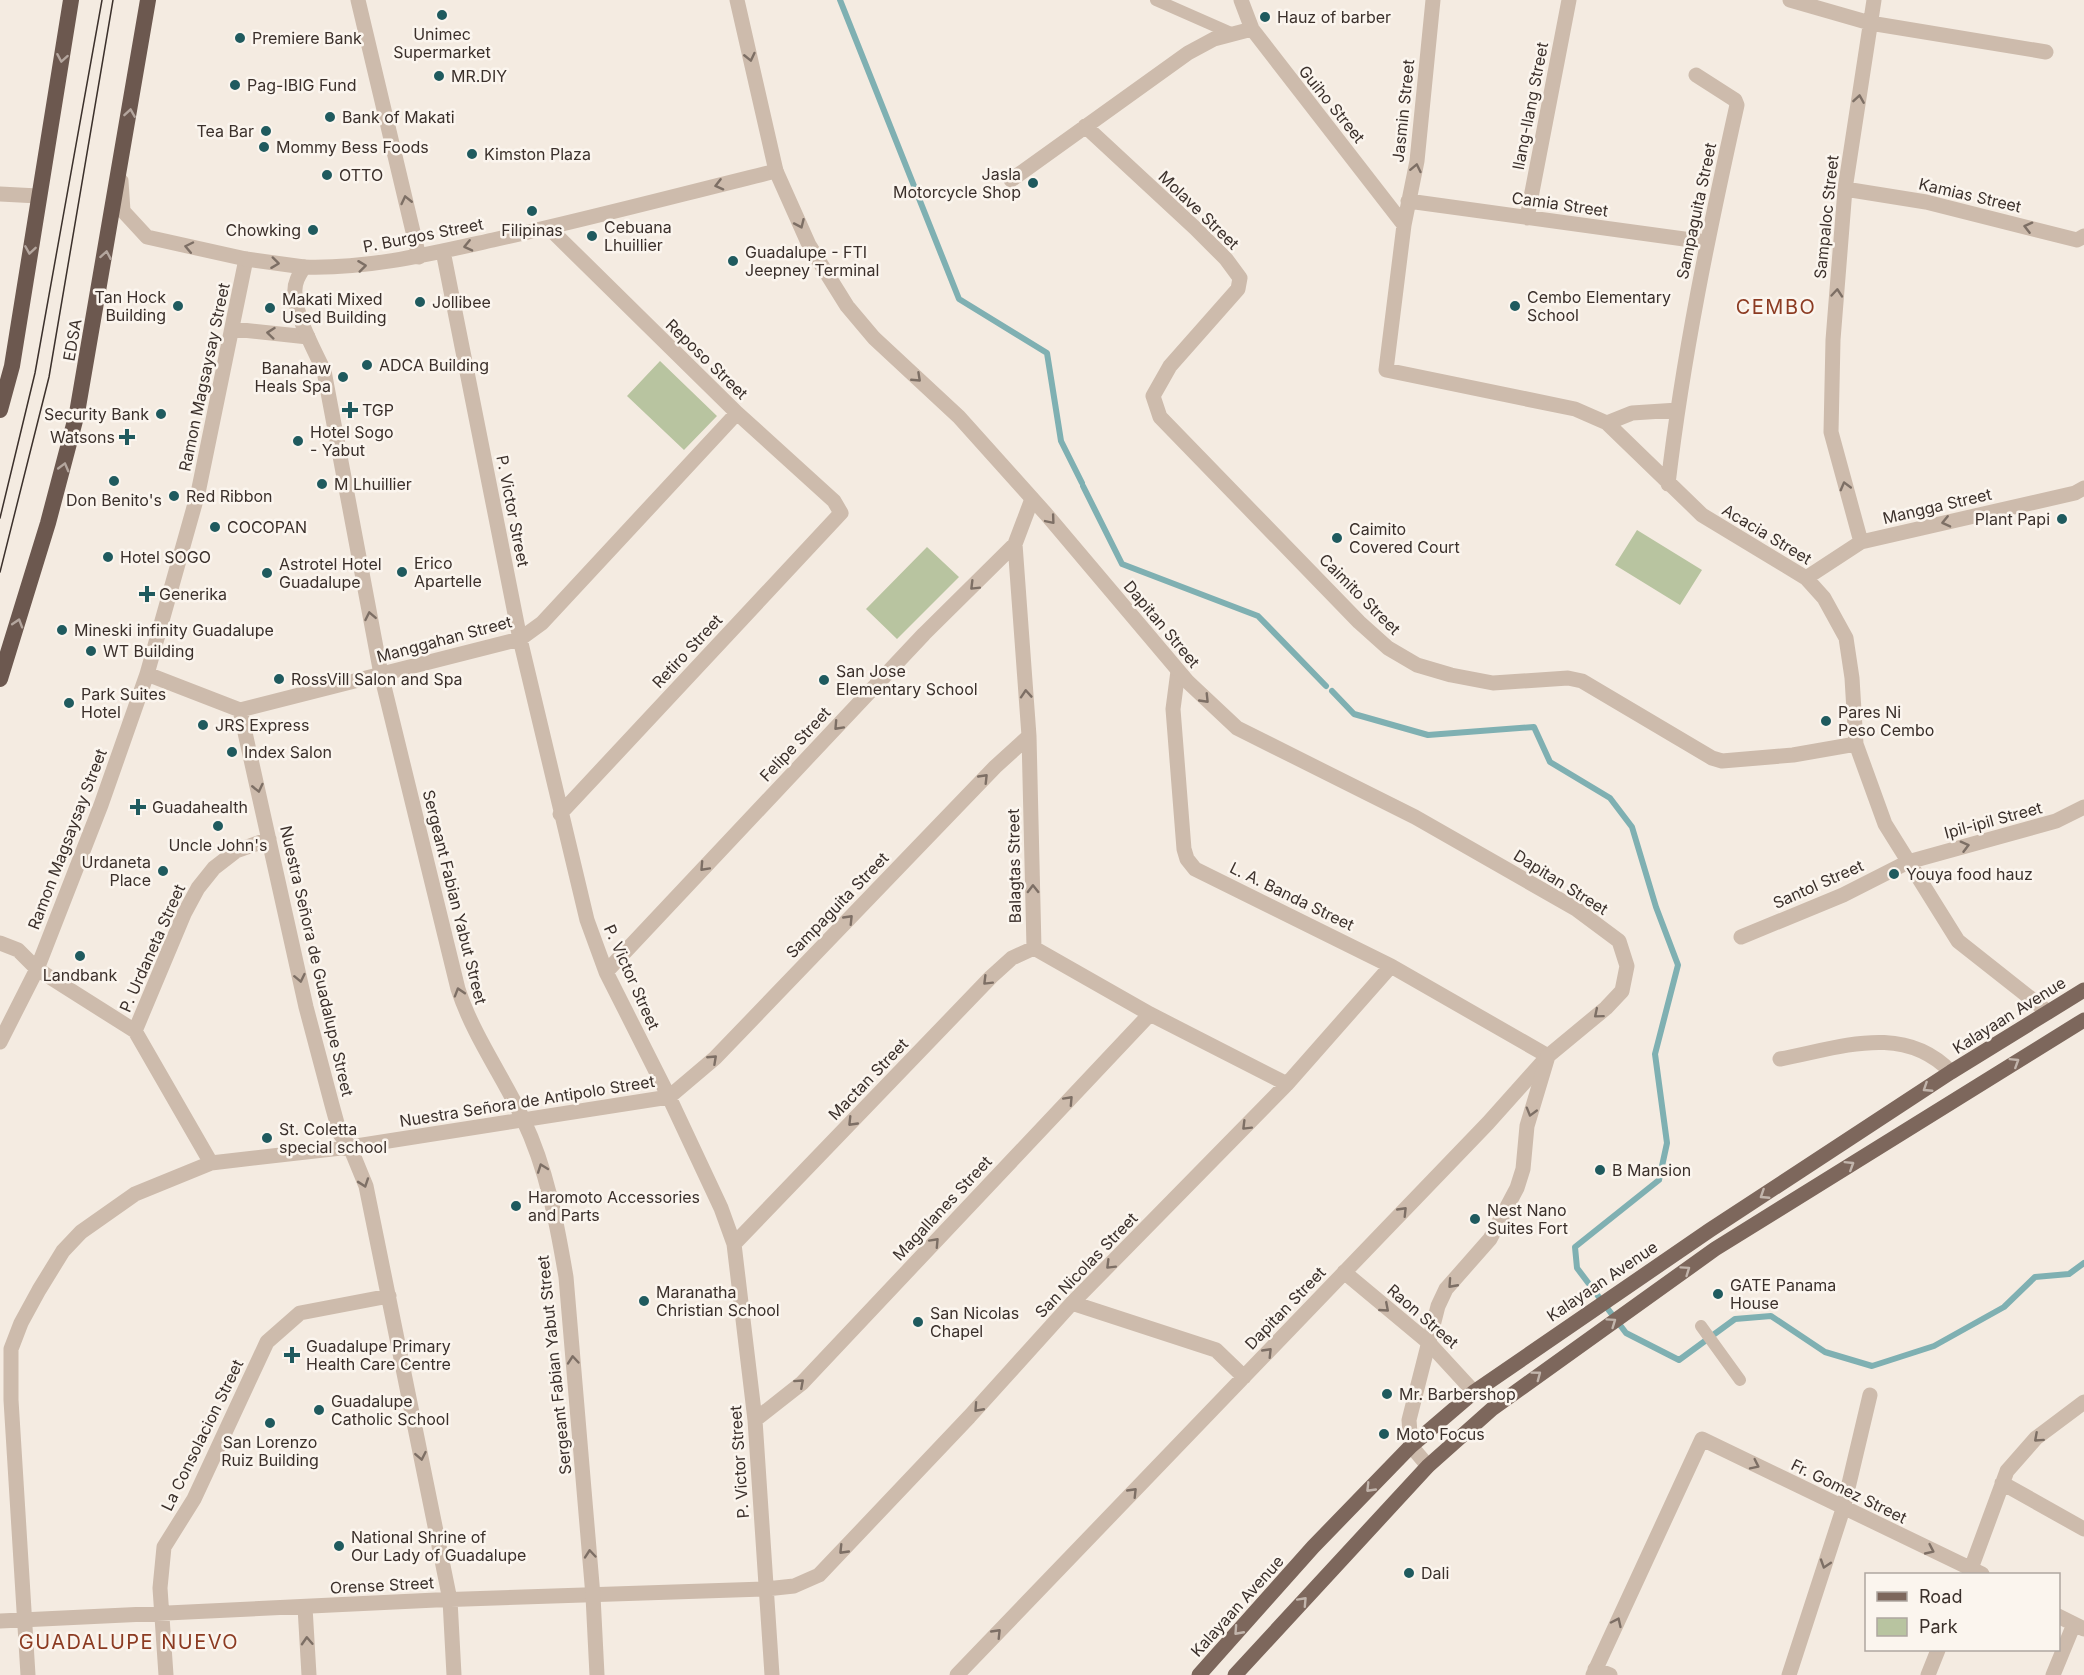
<svg xmlns="http://www.w3.org/2000/svg" width="2084" height="1675" font-family="Inter,sans-serif">
<style>
.green{fill:#b8c4a0}
.lines{fill:none;stroke-linecap:round;stroke-linejoin:round}
.stream{stroke:#7fb0b2;stroke-width:6}
.pedestrian{stroke:#cdbbac;stroke-width:12}
.minor{stroke:#cdbbac;stroke-width:15}
.tertiary{stroke:#cdbbac;stroke-width:15}
.primary{stroke:#7d675c;stroke-width:15}
.trunk{stroke:#6c584f;stroke-width:16}
.tram{stroke:#3b302b;stroke-width:1.5}
.oneway{stroke:#7d6f65}
.oneway2{stroke:#b4a69e}
.oneway3{stroke:#c2b5ac}
.poi-dot{fill:#1f5a5e;stroke:#fbf5ee;stroke-width:2}
.labels{text-anchor:middle;stroke-width:5;stroke-linejoin:round;paint-order:stroke}
.poi-label{font-size:16px;fill:#3b302b;stroke:#fbf5ee;text-anchor:start}
.street-label{font-size:16px;fill:#3b302b;stroke:#fbf5ee}
.quarter-label{font-size:20px;letter-spacing:1.5px;fill:#8c3b22;stroke:#fbf5ee}
</style>
<rect width="100%" height="100%" fill="#f4ebe1"/>
<path class="green" d="M660,361L717,416L684,450L627,396Z
M1637,530L1702,570L1680,605L1615,565Z
M927,547L959,577L897,639L866,609Z"/>
<g class="lines">
<path class="stream" d="M840,0L959,299L1047,353L1061,441L1082,483
M1083,486L1122,564L1258,616L1326,686
M1332,691L1354,714L1428,735L1534,727L1550,762L1610,798L1632,827L1656,907L1678,965L1655,1054L1667,1143L1659,1180L1575,1247L1577,1268L1626,1333L1679,1360L1735,1319L1771,1316L1825,1352L1872,1366L1934,1346L2004,1307L2035,1277L2069,1274L2084,1263"/>
<path class="pedestrian" d="M1156,0L1231,33
M1701,1326L1740,1380"/>
<path class="minor" d="M358,0L419,257
M1241,0L1252,29L1404,225
M1433,0L1417,161L1404,225L1386,370L1575,409L1607,423L1702,515L1806,578L1824,598L1846,638L1852,678L1856,744L1885,824L1958,941L2048,1012
M1790,0L1870,23L2046,52
M1085,126L1195,228L1226,259L1240,278L1238,289L1170,366L1153,396L1160,417L1359,622L1388,648L1417,665L1451,675L1493,683L1568,678L1582,681L1712,758L1722,761L1793,755L1856,744
M1011,180L1188,53L1214,39L1252,29
M1845,189L1926,202L2077,240L2084,236
M1408,201L1706,242
M1527,218L1569,0
M549,228L737,413L834,501L841,513L560,814
M443,251L520,639L587,920L606,972L669,1097L721,1208L734,1244L755,1420L772,1675
M304,267C369,269 430,254 493,240C588,219 682,194 776,171
M233,329L308,337
M1607,423L1632,413L1678,410
M1668,484C1683,356 1709,231 1737,105L1735,100L1696,75
M1032,499L1015,544L1029,736L1034,948
M1861,542L1831,432L1833,340L1845,189L1874,0
M1806,578L1861,542L2075,493L2084,488
M147,674L240,710L520,639L542,623L737,413
M240,710L306,1007L332,1105L340,1134L350,1147L366,1186L450,1600L454,1675
M1741,937L1843,895L1908,862L2056,821L2084,807
M0,943L18,950L37,969L135,1031L211,1163
M1034,948L1150,1014L1287,1084
M606,972L924,634L1015,544
M135,1031L184,914L198,888L214,868L236,851L269,839
M0,1042L37,969L101,805L147,674L198,493L246,259
M1780,1059C1840,1048 1903,1022 1951,1072
M734,1244L991,977L1012,958L1034,948
M1344,1272L1428,1342L1474,1392
M1072,1303L1216,1350L1244,1377
M755,1420L802,1383L1150,1014
M2002,1483L2084,1529
M1969,1574L2007,1471L2036,1438L2084,1402
M305,1607L309,1675
M2058,1616L2084,1629
M0,1621L436,1600L766,1589L794,1586L819,1575L969,1417L1072,1303L1287,1084L1391,966
M1595,1669L1610,1675
M28,1675L11,1400V1349L21,1323L39,1290L63,1251L81,1232L135,1194L211,1163L350,1147L669,1097L715,1058L995,767L1029,736
M166,1675L160,1588L164,1547L194,1499L267,1342L300,1313L389,1296
M957,1675L1488,1123L1548,1056L1391,966L1195,869L1187,859L1184,849L1173,709L1178,671
M1593,1675L1702,1439L1982,1574
M1789,1675L1843,1509L1870,1395
M1928,1675L1938,1650
M2053,1675L2074,1624"/>
<path class="tertiary" d="M737,0L776,171L809,245L847,306L874,338L959,417L1046,514L1188,682L1237,728L1415,817L1576,909L1619,941L1627,966L1622,991L1606,1008L1548,1056L1527,1126L1523,1169L1517,1188L1490,1239L1446,1289L1438,1306L1409,1420L1411,1446L1428,1466
M121,181L123,211L147,237L246,259L304,267C299,275 294,283 295,293C295,316 315,351 324,371L381,674L458,989C473,1035 502,1075 523,1119C547,1169 557,1224 566,1277L593,1596L597,1675
M0,194L38,196"/>
<path class="primary" d="M1199,1675L1313,1547L1411,1446L1474,1392L1710,1230L1951,1072L2084,990
M1235,1675L1428,1466L1492,1409L1715,1249L2084,1020"/>
<path class="trunk" d="M0,410L12,366L71,0
M0,679L48,523L77,413L148,0"/>
<path class="tram" d="M0,518L35,373L102,0
M0,572L49,377L113,0"/>
</g>
<defs><path id="oneway-chevron" d="M-2-3.5L2.5 0L-2 3.5" fill="none" stroke-width="1.6" stroke-linecap="round" stroke-linejoin="round" transform="scale(1.5)"/></defs>
<g class="oneway">
<use href="#oneway-chevron" transform="translate(750 57) rotate(77)"/>
<use href="#oneway-chevron" transform="translate(1859 99) rotate(-81)"/>
<use href="#oneway-chevron" transform="translate(1416 168) rotate(-78)"/>
<use href="#oneway-chevron" transform="translate(719 185) rotate(166)"/>
<use href="#oneway-chevron" transform="translate(406 200) rotate(-103)"/>
<use href="#oneway-chevron" transform="translate(800 224) rotate(66)"/>
<use href="#oneway-chevron" transform="translate(2028 227) rotate(-166)"/>
<use href="#oneway-chevron" transform="translate(468 246) rotate(167)"/>
<use href="#oneway-chevron" transform="translate(189 247) rotate(-168)"/>
<use href="#oneway-chevron" transform="translate(275 263) rotate(7)"/>
<use href="#oneway-chevron" transform="translate(362 266) rotate(-7)"/>
<use href="#oneway-chevron" transform="translate(1837 293) rotate(-85)"/>
<use href="#oneway-chevron" transform="translate(271 333) rotate(-174)"/>
<use href="#oneway-chevron" transform="translate(917 378) rotate(43)"/>
<use href="#oneway-chevron" transform="translate(1845 486) rotate(-105)"/>
<use href="#oneway-chevron" transform="translate(1051 520) rotate(50)"/>
<use href="#oneway-chevron" transform="translate(1946 522) rotate(167)"/>
<use href="#oneway-chevron" transform="translate(974 586) rotate(135)"/>
<use href="#oneway-chevron" transform="translate(370 616) rotate(-101)"/>
<use href="#oneway-chevron" transform="translate(1026 694) rotate(-94)"/>
<use href="#oneway-chevron" transform="translate(1205 699) rotate(46)"/>
<use href="#oneway-chevron" transform="translate(838 726) rotate(133)"/>
<use href="#oneway-chevron" transform="translate(984 778) rotate(-46)"/>
<use href="#oneway-chevron" transform="translate(258 788) rotate(77)"/>
<use href="#oneway-chevron" transform="translate(1965 846) rotate(-15)"/>
<use href="#oneway-chevron" transform="translate(704 867) rotate(133)"/>
<use href="#oneway-chevron" transform="translate(1033 889) rotate(-91)"/>
<use href="#oneway-chevron" transform="translate(849 919) rotate(-46)"/>
<use href="#oneway-chevron" transform="translate(300 978) rotate(78)"/>
<use href="#oneway-chevron" transform="translate(987 981) rotate(135)"/>
<use href="#oneway-chevron" transform="translate(459 992) rotate(-107)"/>
<use href="#oneway-chevron" transform="translate(1598 1014) rotate(140)"/>
<use href="#oneway-chevron" transform="translate(713 1059) rotate(-43)"/>
<use href="#oneway-chevron" transform="translate(1069 1100) rotate(-47)"/>
<use href="#oneway-chevron" transform="translate(1531 1112) rotate(106)"/>
<use href="#oneway-chevron" transform="translate(852 1122) rotate(134)"/>
<use href="#oneway-chevron" transform="translate(1246 1126) rotate(135)"/>
<use href="#oneway-chevron" transform="translate(542 1168) rotate(-110)"/>
<use href="#oneway-chevron" transform="translate(364 1183) rotate(71)"/>
<use href="#oneway-chevron" transform="translate(1403 1211) rotate(-46)"/>
<use href="#oneway-chevron" transform="translate(935 1242) rotate(-47)"/>
<use href="#oneway-chevron" transform="translate(1110 1265) rotate(135)"/>
<use href="#oneway-chevron" transform="translate(1452 1284) rotate(132)"/>
<use href="#oneway-chevron" transform="translate(1385 1308) rotate(41)"/>
<use href="#oneway-chevron" transform="translate(1268 1352) rotate(-46)"/>
<use href="#oneway-chevron" transform="translate(573 1360) rotate(-95)"/>
<use href="#oneway-chevron" transform="translate(800 1383) rotate(-42)"/>
<use href="#oneway-chevron" transform="translate(978 1408) rotate(132)"/>
<use href="#oneway-chevron" transform="translate(2038 1438) rotate(138)"/>
<use href="#oneway-chevron" transform="translate(421 1456) rotate(79)"/>
<use href="#oneway-chevron" transform="translate(1755 1465) rotate(26)"/>
<use href="#oneway-chevron" transform="translate(1133 1492) rotate(-46)"/>
<use href="#oneway-chevron" transform="translate(843 1550) rotate(134)"/>
<use href="#oneway-chevron" transform="translate(1930 1550) rotate(25)"/>
<use href="#oneway-chevron" transform="translate(590 1554) rotate(-95)"/>
<use href="#oneway-chevron" transform="translate(1825 1564) rotate(108)"/>
<use href="#oneway-chevron" transform="translate(1617 1622) rotate(-65)"/>
<use href="#oneway-chevron" transform="translate(997 1633) rotate(-46)"/>
<use href="#oneway-chevron" transform="translate(307 1641) rotate(-93)"/>
</g>
<g class="oneway2">
<use href="#oneway-chevron" transform="translate(62 58) rotate(100)"/>
<use href="#oneway-chevron" transform="translate(130 113) rotate(-81)"/>
<use href="#oneway-chevron" transform="translate(30 250) rotate(99)"/>
<use href="#oneway-chevron" transform="translate(106 255) rotate(-80)"/>
<use href="#oneway-chevron" transform="translate(64 467) rotate(-75)"/>
<use href="#oneway-chevron" transform="translate(18 623) rotate(-73)"/>
</g>
<g class="oneway3">
<use href="#oneway-chevron" transform="translate(2015 1062) rotate(-32)"/>
<use href="#oneway-chevron" transform="translate(1927 1088) rotate(147)"/>
<use href="#oneway-chevron" transform="translate(1850 1165) rotate(-32)"/>
<use href="#oneway-chevron" transform="translate(1764 1195) rotate(147)"/>
<use href="#oneway-chevron" transform="translate(1686 1270) rotate(-35)"/>
<use href="#oneway-chevron" transform="translate(1612 1322) rotate(-35)"/>
<use href="#oneway-chevron" transform="translate(1537 1375) rotate(-37)"/>
<use href="#oneway-chevron" transform="translate(1370 1488) rotate(134)"/>
<use href="#oneway-chevron" transform="translate(1303 1601) rotate(-47)"/>
<use href="#oneway-chevron" transform="translate(1238 1631) rotate(132)"/>
</g>
<g class="poi-dot">
<circle cx="442" cy="15" r="6"/>
<circle cx="1265" cy="17" r="6"/>
<circle cx="240" cy="38" r="6"/>
<circle cx="439" cy="76" r="6"/>
<circle cx="235" cy="85" r="6"/>
<circle cx="330" cy="117" r="6"/>
<circle cx="266" cy="131" r="6"/>
<circle cx="264" cy="147" r="6"/>
<circle cx="472" cy="154" r="6"/>
<circle cx="327" cy="175" r="6"/>
<circle cx="1033" cy="183" r="6"/>
<circle cx="532" cy="211" r="6"/>
<circle cx="313" cy="230" r="6"/>
<circle cx="592" cy="236" r="6"/>
<circle cx="733" cy="261" r="6"/>
<circle cx="420" cy="302" r="6"/>
<circle cx="178" cy="306" r="6"/>
<circle cx="1515" cy="306" r="6"/>
<circle cx="270" cy="308" r="6"/>
<circle cx="367" cy="365" r="6"/>
<circle cx="343" cy="377" r="6"/>
<path d="M347 401h6v6h6v6h-6v6h-6v-6h-6v-6h6z"/>
<circle cx="161" cy="414" r="6"/>
<path d="M124 428h6v6h6v6h-6v6h-6v-6h-6v-6h6z"/>
<circle cx="298" cy="441" r="6"/>
<circle cx="114" cy="481" r="6"/>
<circle cx="322" cy="484" r="6"/>
<circle cx="174" cy="496" r="6"/>
<circle cx="2062" cy="519" r="6"/>
<circle cx="215" cy="527" r="6"/>
<circle cx="1337" cy="538" r="6"/>
<circle cx="108" cy="557" r="6"/>
<circle cx="402" cy="572" r="6"/>
<circle cx="267" cy="573" r="6"/>
<path d="M144 585h6v6h6v6h-6v6h-6v-6h-6v-6h6z"/>
<circle cx="62" cy="630" r="6"/>
<circle cx="91" cy="651" r="6"/>
<circle cx="279" cy="679" r="6"/>
<circle cx="824" cy="680" r="6"/>
<circle cx="69" cy="703" r="6"/>
<circle cx="1826" cy="721" r="6"/>
<circle cx="203" cy="725" r="6"/>
<circle cx="232" cy="752" r="6"/>
<path d="M135 798h6v6h6v6h-6v6h-6v-6h-6v-6h6z"/>
<circle cx="218" cy="826" r="6"/>
<circle cx="163" cy="871" r="6"/>
<circle cx="1894" cy="874" r="6"/>
<circle cx="80" cy="956" r="6"/>
<circle cx="267" cy="1138" r="6"/>
<circle cx="1600" cy="1170" r="6"/>
<circle cx="516" cy="1206" r="6"/>
<circle cx="1475" cy="1219" r="6"/>
<circle cx="1718" cy="1294" r="6"/>
<circle cx="644" cy="1301" r="6"/>
<circle cx="918" cy="1322" r="6"/>
<path d="M289 1346h6v6h6v6h-6v6h-6v-6h-6v-6h6z"/>
<circle cx="1387" cy="1394" r="6"/>
<circle cx="319" cy="1410" r="6"/>
<circle cx="270" cy="1423" r="6"/>
<circle cx="1384" cy="1434" r="6"/>
<circle cx="339" cy="1546" r="6"/>
<circle cx="1409" cy="1573" r="6"/>
</g>
<g class="labels">
<g class="poi-label">
<text x="1277" y="23">Hauz of barber</text>
<text x="442" y="40" text-anchor="middle">Unimec<tspan x="442" dy="18">Supermarket</tspan></text>
<text x="252" y="44">Premiere Bank</text>
<text x="451" y="82">MR.DIY</text>
<text x="247" y="91">Pag-IBIG Fund</text>
<text x="342" y="123">Bank of Makati</text>
<text x="254" y="137" text-anchor="end">Tea Bar</text>
<text x="276" y="153">Mommy Bess Foods</text>
<text x="484" y="160">Kimston Plaza</text>
<text x="1021" y="180" text-anchor="end">Jasla<tspan x="1021" dy="18">Motorcycle Shop</tspan></text>
<text x="339" y="181">OTTO</text>
<text x="604" y="233">Cebuana<tspan x="604" dy="18">Lhuillier</tspan></text>
<text x="301" y="236" text-anchor="end">Chowking</text>
<text x="532" y="236" text-anchor="middle">Filipinas</text>
<text x="745" y="258">Guadalupe - FTI<tspan x="745" dy="18">Jeepney Terminal</tspan></text>
<text x="166" y="303" text-anchor="end">Tan Hock<tspan x="166" dy="18">Building</tspan></text>
<text x="1527" y="303">Cembo Elementary<tspan x="1527" dy="18">School</tspan></text>
<text x="282" y="305">Makati Mixed<tspan x="282" dy="18">Used Building</tspan></text>
<text x="432" y="308">Jollibee</text>
<text x="379" y="371">ADCA Building</text>
<text x="331" y="374" text-anchor="end">Banahaw<tspan x="331" dy="18">Heals Spa</tspan></text>
<text x="362" y="416">TGP</text>
<text x="149" y="420" text-anchor="end">Security Bank</text>
<text x="310" y="438">Hotel Sogo<tspan x="310" dy="18">- Yabut</tspan></text>
<text x="115" y="443" text-anchor="end">Watsons</text>
<text x="334" y="490">M Lhuillier</text>
<text x="186" y="502">Red Ribbon</text>
<text x="114" y="506" text-anchor="middle">Don Benito's</text>
<text x="2050" y="525" text-anchor="end">Plant Papi</text>
<text x="227" y="533">COCOPAN</text>
<text x="1349" y="535">Caimito<tspan x="1349" dy="18">Covered Court</tspan></text>
<text x="120" y="563">Hotel SOGO</text>
<text x="414" y="569">Erico<tspan x="414" dy="18">Apartelle</tspan></text>
<text x="279" y="570">Astrotel Hotel<tspan x="279" dy="18">Guadalupe</tspan></text>
<text x="159" y="600">Generika</text>
<text x="74" y="636">Mineski infinity Guadalupe</text>
<text x="103" y="657">WT Building</text>
<text x="836" y="677">San Jose<tspan x="836" dy="18">Elementary School</tspan></text>
<text x="291" y="685">RossVill Salon and Spa</text>
<text x="81" y="700">Park Suites<tspan x="81" dy="18">Hotel</tspan></text>
<text x="1838" y="718">Pares Ni<tspan x="1838" dy="18">Peso Cembo</tspan></text>
<text x="215" y="731">JRS Express</text>
<text x="244" y="758">Index Salon</text>
<text x="152" y="813">Guadahealth</text>
<text x="218" y="851" text-anchor="middle">Uncle John's</text>
<text x="151" y="868" text-anchor="end">Urdaneta<tspan x="151" dy="18">Place</tspan></text>
<text x="1906" y="880">Youya food hauz</text>
<text x="80" y="981" text-anchor="middle">Landbank</text>
<text x="279" y="1135">St. Coletta<tspan x="279" dy="18">special school</tspan></text>
<text x="1612" y="1176">B Mansion</text>
<text x="528" y="1203">Haromoto Accessories<tspan x="528" dy="18">and Parts</tspan></text>
<text x="1487" y="1216">Nest Nano<tspan x="1487" dy="18">Suites Fort</tspan></text>
<text x="1730" y="1291">GATE Panama<tspan x="1730" dy="18">House</tspan></text>
<text x="656" y="1298">Maranatha<tspan x="656" dy="18">Christian School</tspan></text>
<text x="930" y="1319">San Nicolas<tspan x="930" dy="18">Chapel</tspan></text>
<text x="306" y="1352">Guadalupe Primary<tspan x="306" dy="18">Health Care Centre</tspan></text>
<text x="1399" y="1400">Mr. Barbershop</text>
<text x="331" y="1407">Guadalupe<tspan x="331" dy="18">Catholic School</tspan></text>
<text x="1396" y="1440">Moto Focus</text>
<text x="270" y="1448" text-anchor="middle">San Lorenzo<tspan x="270" dy="18">Ruiz Building</tspan></text>
<text x="351" y="1543">National Shrine of<tspan x="351" dy="18">Our Lady of Guadalupe</tspan></text>
<text x="1421" y="1579">Dali</text>
</g>
<g class="street-label">
<text transform="translate(1332 104) rotate(51)" y="6">Guiho Street</text>
<text transform="translate(1530 106) rotate(-79)" y="6">Ilang-Ilang Street</text>
<text transform="translate(1403 111) rotate(-84)" y="6">Jasmin Street</text>
<text transform="translate(1970 195) rotate(13)" y="6">Kamias Street</text>
<text transform="translate(1560 204) rotate(8)" y="6">Camia Street</text>
<text transform="translate(1199 210) rotate(44)" y="6">Molave Street</text>
<text transform="translate(1696 211) rotate(-78)" y="6">Sampaguita Street</text>
<text transform="translate(1826 217) rotate(-84)" y="6">Sampaloc Street</text>
<text transform="translate(423 235) rotate(-11)" y="6">P. Burgos Street</text>
<text transform="translate(72 340) rotate(-80)" y="6">EDSA</text>
<text transform="translate(707 359) rotate(44)" y="6">Reposo Street</text>
<text transform="translate(204 377) rotate(-78)" y="6">Ramon Magsaysay Street</text>
<text transform="translate(1937 506) rotate(-13)" y="6">Mangga Street</text>
<text transform="translate(513 511) rotate(79)" y="6">P. Victor Street</text>
<text transform="translate(1767 534) rotate(31)" y="6">Acacia Street</text>
<text transform="translate(1360 594) rotate(45)" y="6">Caimito Street</text>
<text transform="translate(1162 624) rotate(50)" y="6">Dapitan Street</text>
<text transform="translate(444 639) rotate(-15)" y="6">Manggahan Street</text>
<text transform="translate(687 651) rotate(-47)" y="6">Retiro Street</text>
<text transform="translate(795 744) rotate(-47)" y="6">Felipe Street</text>
<text transform="translate(1993 820) rotate(-15)" y="6">Ipil-ipil Street</text>
<text transform="translate(67 839) rotate(-69)" y="6">Ramon Magsaysay Street</text>
<text transform="translate(1014 866) rotate(-91)" y="6">Balagtas Street</text>
<text transform="translate(1561 882) rotate(32)" y="6">Dapitan Street</text>
<text transform="translate(1818 884) rotate(-24)" y="6">Santol Street</text>
<text transform="translate(1292 896) rotate(26)" y="6">L. A. Banda Street</text>
<text transform="translate(455 897) rotate(76)" y="6">Sergeant Fabian Yabut Street</text>
<text transform="translate(837 905) rotate(-46)" y="6">Sampaguita Street</text>
<text transform="translate(152 948) rotate(-66)" y="6">P. Urdaneta Street</text>
<text transform="translate(317 961) rotate(77)" y="6">Nuestra Señora de Guadalupe Street</text>
<text transform="translate(632 977) rotate(66)" y="6">P. Victor Street</text>
<text transform="translate(2009 1015) rotate(-32)" y="6">Kalayaan Avenue</text>
<text transform="translate(868 1079) rotate(-46)" y="6">Mactan Street</text>
<text transform="translate(527 1101) rotate(-9)" y="6">Nuestra Señora de Antipolo Street</text>
<text transform="translate(942 1208) rotate(-47)" y="6">Magallanes Street</text>
<text transform="translate(1086 1265) rotate(-46)" y="6">San Nicolas Street</text>
<text transform="translate(1602 1281) rotate(-34)" y="6">Kalayaan Avenue</text>
<text transform="translate(1285 1308) rotate(-46)" y="6">Dapitan Street</text>
<text transform="translate(1423 1316) rotate(41)" y="6">Raon Street</text>
<text transform="translate(554 1365) rotate(-96)" y="6">Sergeant Fabian Yabut Street</text>
<text transform="translate(202 1435) rotate(-64)" y="6">La Consolacion Street</text>
<text transform="translate(739 1462) rotate(-94)" y="6">P. Victor Street</text>
<text transform="translate(1849 1491) rotate(26)" y="6">Fr. Gomez Street</text>
<text transform="translate(382 1585) rotate(-3)" y="6">Orense Street</text>
<text transform="translate(1237 1606) rotate(-48)" y="6">Kalayaan Avenue</text>
</g>
<g class="quarter-label">
<text x="1776" y="314">CEMBO</text>
<text x="129" y="1649">GUADALUPE NUEVO</text>
</g>
</g>
<rect x="1865" y="1573" width="195" height="78" fill="#fbf5ee" stroke="#aea6a0" stroke-width="1.5"/>
<rect x="1877" y="1592" width="30" height="9" fill="#7d675c" stroke="#aea6a0" stroke-width="1.5"/>
<text x="1919" y="1603" font-size="18" fill="#3b302b">Road</text>
<rect x="1877" y="1618" width="30" height="18" fill="#b8c4a0" stroke="#aea6a0" stroke-width="1.5"/>
<text x="1919" y="1633" font-size="18" fill="#3b302b">Park</text>
</svg>
